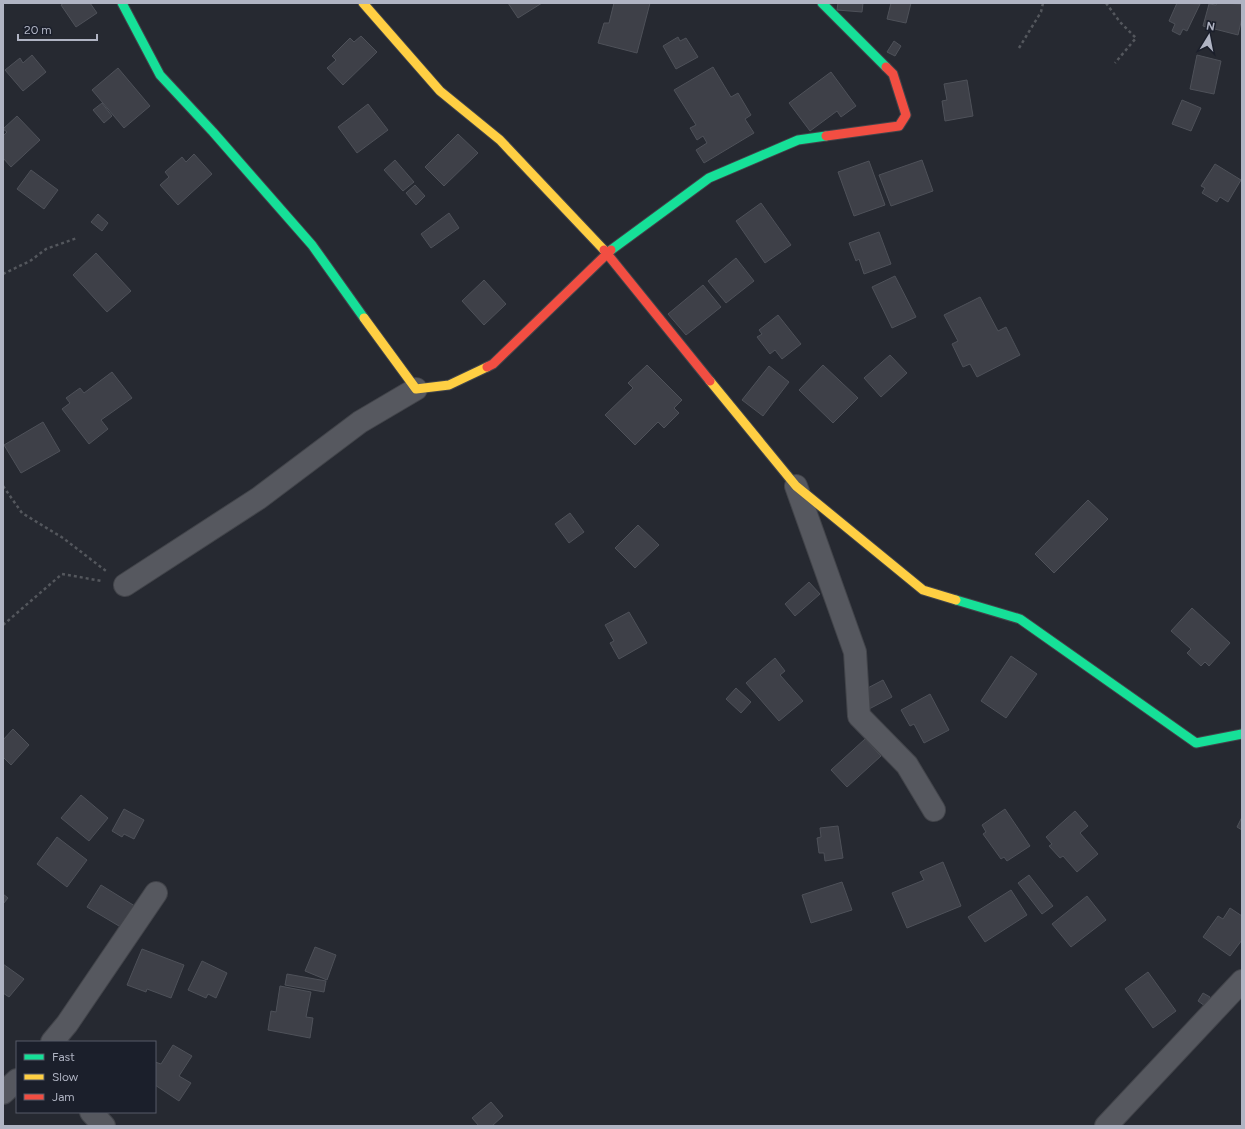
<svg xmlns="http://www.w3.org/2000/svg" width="1245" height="1129" font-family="Figtree,sans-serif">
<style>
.building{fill:#3e4048;stroke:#4e5159}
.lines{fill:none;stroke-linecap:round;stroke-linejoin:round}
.street-casing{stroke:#42444a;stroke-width:24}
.fast-casing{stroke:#42444a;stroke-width:11}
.slow-casing{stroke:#42444a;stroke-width:11}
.jam-casing{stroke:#42444a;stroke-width:11}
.path{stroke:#54575d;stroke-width:2.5;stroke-dasharray:3 3;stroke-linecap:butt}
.street{stroke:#56585f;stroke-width:22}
.fast{stroke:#16e098;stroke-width:9}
.slow{stroke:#ffcf43;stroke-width:9}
.jam{stroke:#f24e42;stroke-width:9}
</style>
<rect width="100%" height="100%" fill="#262931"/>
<path class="building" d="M64,3H90L97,13L76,27L61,5Z
M508,3H542L518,18Z
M614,3H650L637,53L598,43L604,23H609Z
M838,3H863L862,12L837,10Z
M891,3H911L906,23L887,19Z
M1177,3L1200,4L1187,31L1183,29L1180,35L1172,31L1175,24L1169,21Z
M1217,3L1242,4V18L1238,35L1203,26L1209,4L1216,5Z
M361,36L377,52L343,85L327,68L336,60L332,56L350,38L354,42Z
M678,37L680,41L686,38L698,57L676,69L663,46Z
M894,41L901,46L895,56L887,52Z
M32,55L46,72L23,91L5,70L20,58L23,63Z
M1197,55L1221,61L1214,94L1190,89Z
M713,67L731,97L738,93L751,115L745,119L754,133L704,163L696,150L707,143L703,136L697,140L690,128L696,125L674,90Z
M118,68L150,106L124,128L92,90Z
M831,72L856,106L841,117L837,111L810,131L789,103Z
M967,80L973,116L945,121L942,101L947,100L944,84Z
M1182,100L1201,108L1191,131L1172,124Z
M102,103L112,116L104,123L93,110Z
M368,104L388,130L357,153L338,127Z
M17,116L40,140L11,167L3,158V136L7,132L3,129Z
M458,134L478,153L444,186L425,167Z
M194,154L212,174L178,205L160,185L169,177L165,172L182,157L186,162Z
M395,160L414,182L403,191L384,170Z
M922,160L933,191L891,206L879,175Z
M869,161L885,205L854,216L838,172Z
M1215,164L1241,180L1228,202L1220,197L1217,202L1202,193L1205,188L1201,186Z
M31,170L58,190L44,209L17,189Z
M415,185L425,196L416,205L406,193Z
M761,203L791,245L765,263L736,221Z
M449,213L459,228L431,248L421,234Z
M98,214L108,223L102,231L91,222Z
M879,232L891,264L864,274L859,259L856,261L849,243Z
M96,253L131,291L107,312L73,275Z
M736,258L754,281L726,303L708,281Z
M895,276L916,317L892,328L872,287Z
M484,280L506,304L484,325L462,301Z
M703,285L721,307L686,335L668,314Z
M980,297L998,331L1006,327L1020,355L977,377L970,364L963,367L952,344L958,341L944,315Z
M778,315L801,344L782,359L775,350L770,354L757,337L762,334L759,330Z
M890,355L907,373L881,397L864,378Z
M647,365L682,400L674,408L679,413L664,428L658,422L635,445L605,415L633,388L628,383Z
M823,365L858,398L833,423L799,390Z
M769,366L789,382L763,416L742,400Z
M112,372L132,398L101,420L108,429L89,444L62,409L70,403L66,398L80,388L84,393Z
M43,422L60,451L21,473L4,445Z
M1088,500L1108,519L1054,573L1035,554Z
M570,513L584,532L569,543L555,524Z
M638,525L659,545L635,568L615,548Z
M809,582L820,594L795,616L785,604Z
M1192,608L1230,643L1209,666L1205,662L1201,666L1187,653L1191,649L1171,631Z
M629,612L647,643L619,659L610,643L614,641L605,625Z
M1011,656L1037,674L1006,718L981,701Z
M775,658L785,671L780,675L803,701L779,721L746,683Z
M883,680L892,697L869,709L860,692Z
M736,688L751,702L741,713L726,699Z
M930,694L949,730L924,743L914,724L910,726L901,710Z
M13,729L29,745L11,765L3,757V740Z
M865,739L881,756L847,787L831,770Z
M81,795L108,818L89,841L61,818Z
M124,809L144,820L134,839L124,834L122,837L112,831Z
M1005,809L1030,846L1007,861L1004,857L1001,859L983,834L986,832L982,825Z
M1075,811L1088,826L1080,833L1098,854L1077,872L1063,856L1060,858L1049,846L1052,844L1046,837Z
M1242,817V830L1237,827Z
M838,826L843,858L825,861L824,853H819L817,838L821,837L820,828Z
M57,837L87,860L67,887L37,864Z
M943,862L961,906L907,928L892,893L924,880L920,872Z
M1029,875L1053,906L1042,914L1018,883Z
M842,882L852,910L811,923L802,895Z
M101,885L138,908L124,929L87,907Z
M1011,890L1027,915L985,942L968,917Z
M3,894L8,898L3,904Z
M1087,896L1106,920L1071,947L1052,924Z
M1230,908L1242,916V940L1230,956L1203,937L1218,916L1223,919Z
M315,947L336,955L327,980L305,971Z
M142,949L184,965L171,998L147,989L146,992L127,985Z
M202,961L227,973L216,998L208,994L206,998L188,990Z
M3,964L24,979L9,997L3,993Z
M1148,972L1176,1011L1153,1028L1125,989Z
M287,974L326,981L324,992L285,985Z
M280,986L311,992L306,1017L313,1018L310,1038L268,1030L271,1011L276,1012Z
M1203,993L1210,997L1205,1006L1198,1001Z
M173,1045L192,1056L179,1076L191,1083L179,1101L155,1085V1062L161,1064Z
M491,1102L503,1116L492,1126H479L472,1118Z"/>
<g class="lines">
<defs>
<path id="street" d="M796,486L855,652L859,716L907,765L934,810
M125,585L259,498L360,422L416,389
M52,1042L67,1024L156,893
M3,1093L17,1080
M91,1112L104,1126
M1106,1126L1242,981"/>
<path id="fast" d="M122,3L160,75L213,132L312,245L364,318
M822,3L886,67
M611,250L709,178L798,140L826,136
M956,600L1020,619L1196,743L1242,734"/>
<path id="slow" d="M363,3L440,91L500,140L604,250
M364,318L416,389L449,385L487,367
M710,381L796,486L923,590L956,600"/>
<path id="jam" d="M826,136L899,126L906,115L893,74L886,67
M604,250L710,381
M487,367L493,364L611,250"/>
</defs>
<use href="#street" class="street-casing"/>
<use href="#fast" class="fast-casing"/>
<use href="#slow" class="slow-casing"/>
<use href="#jam" class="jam-casing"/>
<path class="path" d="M1106,3L1120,22L1136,38L1115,63
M1019,48L1041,12L1043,3
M3,274L30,261L46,249L77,238
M3,486L22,513L63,538L106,571
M3,625L62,574L102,581"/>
<use href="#street" class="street"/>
<use href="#fast" class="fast"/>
<use href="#slow" class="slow"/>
<use href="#jam" class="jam"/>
</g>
<rect width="1245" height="1129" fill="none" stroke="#b0b4c3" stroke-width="8"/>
<rect x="16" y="1041" width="140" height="72" fill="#1b1f2b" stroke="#575b68"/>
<rect x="24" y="1054" width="20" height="6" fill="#16e098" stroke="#575b68"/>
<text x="52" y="1061" font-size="12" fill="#b0b4c3">Fast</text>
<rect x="24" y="1074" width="20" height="6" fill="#ffcf43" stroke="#575b68"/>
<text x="52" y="1081" font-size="12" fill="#b0b4c3">Slow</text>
<rect x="24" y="1094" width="20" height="6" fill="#f24e42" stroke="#575b68"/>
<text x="52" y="1101" font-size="12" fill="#b0b4c3">Jam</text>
<g transform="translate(1209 36) rotate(10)" stroke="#1b1f2b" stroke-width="3" paint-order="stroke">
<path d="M0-3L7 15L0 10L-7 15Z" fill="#b0b4c3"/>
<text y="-6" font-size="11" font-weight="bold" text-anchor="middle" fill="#b0b4c3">N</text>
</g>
<path d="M18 34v6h79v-6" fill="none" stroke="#b0b4c3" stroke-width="2"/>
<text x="24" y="34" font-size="12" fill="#b0b4c3" stroke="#1b1f2b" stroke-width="3" paint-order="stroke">20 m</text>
</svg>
